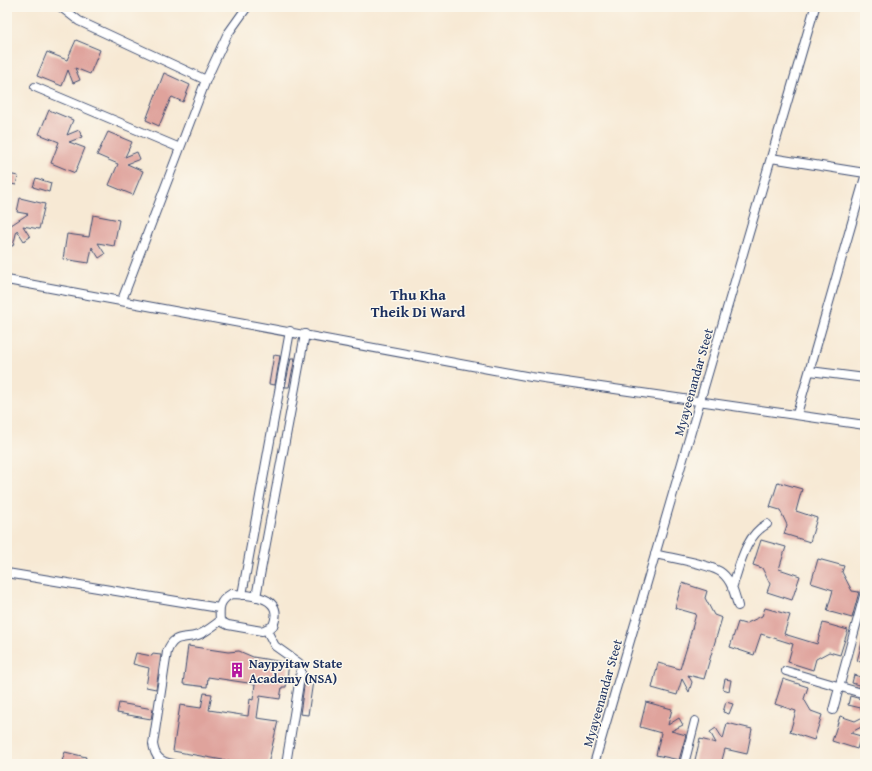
<svg xmlns="http://www.w3.org/2000/svg" width="872" height="771" font-family="'Gentium Book Plus',serif">
<style>
.building{fill:#dfa39c}
.lines{fill:none;stroke-linecap:round;stroke-linejoin:round}
.minor-casing{stroke:#3c4b70;stroke-width:10}
.minor{stroke:#fff;stroke-width:8}
.labels{text-anchor:middle;stroke-width:3;stroke-linejoin:round;paint-order:stroke}
.street-label{font-size:13px;fill:#1b2f5e;stroke:#fbf7ec}
.poi-label{font-size:13px;font-weight:bold;fill:#1b2f5e;stroke:#fbf7ec;text-anchor:start}
.quarter-label{font-size:15px;font-weight:bold;fill:#1b2f5e;stroke:#fbf7ec}
</style>
<rect width="100%" height="100%" fill="#fbf7ec"/>
<filter id="ink" filterUnits="userSpaceOnUse"><feTurbulence type="fractalNoise" baseFrequency=".025" numOctaves="2"/><feDisplacementMap in="SourceGraphic" scale="8" xChannelSelector="R" yChannelSelector="G"/><feConvolveMatrix kernelMatrix="1 2 1 2 8 2 1 2 1" color-interpolation-filters="sRGB"/></filter>
<filter id="wash" filterUnits="userSpaceOnUse"><feTurbulence type="fractalNoise" baseFrequency=".012" numOctaves="4" result="noise"/><feDisplacementMap in="SourceGraphic" scale="16" xChannelSelector="R" yChannelSelector="G"/><feGaussianBlur stdDeviation="0.9" result="paint"/><feColorMatrix in="noise" values="0 0 0 0 0 0 0 0 0 0 0 0 0 0 0 0 0 1.4 0 .05"/><feComposite in="paint" operator="in"/></filter>
<g filter="url(#wash)">
<rect width="100%" height="100%" fill="#f7e9d4"/>
<g id="blocks">
<path class="building" d="M76,40L100,50L90,74L75,68L80,80L73,83L68,70L62,86L37,76L47,52L67,60Z
M164,73L190,85L183,102L172,97L171,98L159,126L146,120Z
M49,110L73,120L67,135L79,130L82,137L69,142L85,148L75,173L51,163L59,142L39,134Z
M108,132L132,142L125,157L137,152L140,159L127,164L143,171L133,195L109,185L118,164L97,155Z
M8,174L18,176L16,185L7,183Z
M36,178L51,183L49,192L33,187Z
M20,198L45,204L39,229L23,226L30,237L24,241L17,230L13,246L7,245L8,227L28,214L17,212Z
M93,215L119,220L114,246L98,243L105,254L99,258L92,247L89,263L63,259L67,234L89,237Z
M274,355L280,356L275,385L269,384Z
M291,358H295L289,387H285Z
M778,482L802,489L796,511L817,518L810,542L784,534L787,525L780,510L770,507Z
M761,540L786,547L779,569L800,576L792,600L767,592L770,584L762,568L753,565Z
M818,559L844,566L842,572L852,591L859,592L852,618L827,611L833,590L811,583Z
M682,583L707,591L705,598L714,615L722,618L704,679L688,675L692,682L689,692L682,679L677,695L652,688L658,663L680,669L687,647L696,614L675,608Z
M765,608L790,615L784,634L817,644L823,623L848,630L840,655L829,652L816,659L813,670L788,662L793,644L761,634L754,655L730,647L738,622L745,624L762,616Z
M863,639H865V663L857,661Z
M188,646L228,652L239,651L253,657L289,663L286,687H282L280,699L260,696L257,718L278,721L268,764H245L173,751L180,705L201,708L204,693L212,694L209,710L248,716L250,699L253,700L255,684L208,677L207,687L183,684Z
M136,653L152,656V654L161,655L156,689L146,687L149,668L133,664Z
M854,675L865,678V687L852,683Z
M305,679L313,681L308,715L300,714Z
M725,679L731,680L729,691L723,689Z
M783,679L808,687L804,699L811,711L822,715L814,740L790,732L796,711L775,704Z
M850,696L865,700V709L848,705Z
M646,702L672,709L668,725L679,718L683,725L671,731L686,735L679,760L656,755L661,733L640,727Z
M726,702L733,704L729,714L723,712Z
M119,703L153,709L151,719L117,713Z
M840,716L855,721L865,716V725L850,733L861,736L857,749L832,741Z
M727,723L752,729L747,754L725,749L721,764H694L700,739L716,743L710,732L716,728L723,739Z
M65,752L86,757L84,764L62,761Z"/>
</g>
</g>
<g filter="url(#ink)">
<use href="#blocks" fill-opacity="0" stroke="#3c4b70" stroke-width="1"/>
<g class="lines">
<defs>
<path id="minor" d="M61,7L79,21L206,80
M35,87L180,148
M771,158L865,173
M7,280L531,377L865,425
M122,300L206,80L227,35L247,7
M810,371L865,378
M797,414L865,177
M655,554C670,558 711,564 722,573C732,581 735,595 738,606
M7,573L219,608
M732,588C740,565 745,536 767,524
M231,594C252,595 285,596 273,626L262,631L228,625L220,621C219,607 219,601 231,594Z
M242,595L290,331
M256,597L305,334
M266,629L275,646L299,663L301,671L286,764
M786,671L865,694
M833,710L865,592
M173,764C160,762 155,757 153,744L167,652C174,633 183,640 198,635C206,632 213,626 220,621
M594,764L815,7
M684,764L695,721"/>
</defs>
<use href="#minor" class="minor-casing"/>
<use href="#minor" class="minor"/>
</g>
</g>
<defs>
<symbol id="building-bare" viewBox="-9 -9 18 18"><path d="M-4-6H4V6H1V3H-1V6H-4ZM-2.5-4.3h1.7v1.8h-1.7ZM.8-4.3h1.7v1.8H.8ZM-2.5-1h1.7V.8h-1.7ZM.8-1h1.7V.8H.8Z" fill="#b5179e" stroke="#fbf7ec" stroke-width="2.5" paint-order="stroke"/></symbol>
</defs>
<g fill-rule="evenodd">
<use href="#building-bare" x="226" y="659" width="22" height="22"/>
</g>
<g class="labels">
<g class="street-label">
<text transform="translate(693 382) rotate(-74)" y="5">Myayeenandar Steet</text>
<text transform="translate(602 693) rotate(-74)" y="5">Myayeenandar Steet</text>
</g>
<g class="poi-label">
<text x="249" y="668">Naypyitaw State<tspan x="249" dy="15">Academy (NSA)</tspan></text>
</g>
<g class="quarter-label">
<text x="418" y="300">Thu Kha<tspan x="418" dy="17">Theik Di Ward</tspan></text>
</g>
</g>
<rect width="872" height="771" fill="none" stroke="#fbf7ec" stroke-width="24"/>
</svg>
